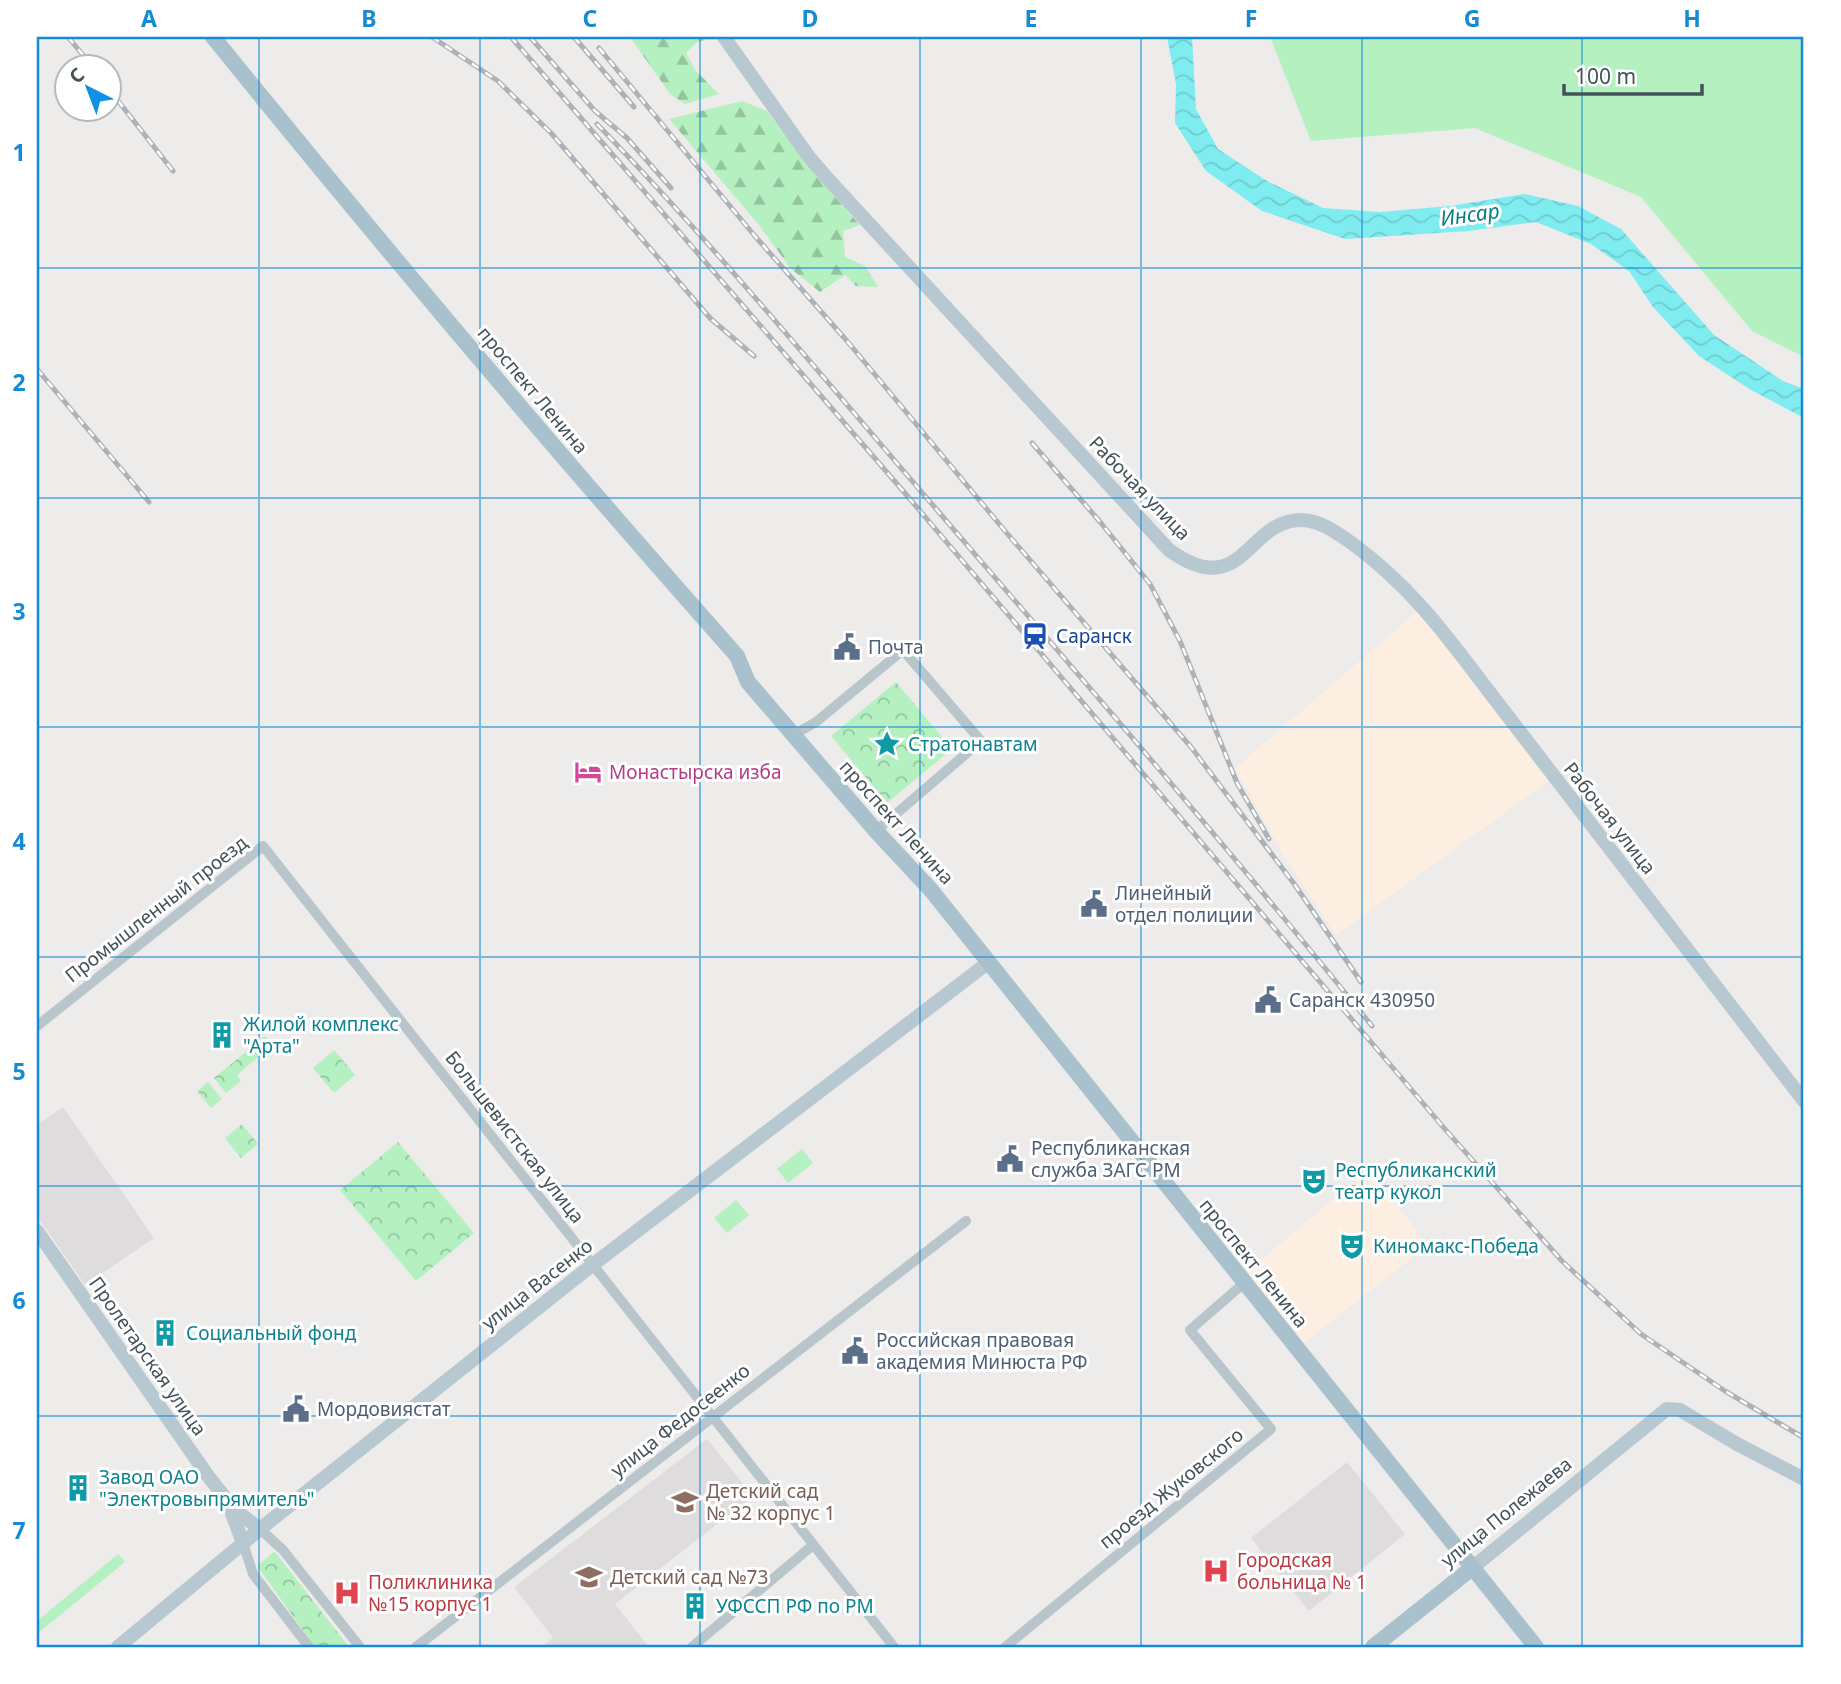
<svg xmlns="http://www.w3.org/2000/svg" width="1841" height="1684" font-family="'Noto Sans',sans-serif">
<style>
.commercial{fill:#fcefe1}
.education{fill:#dfdcdd}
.grass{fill:#b5f0c1}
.forest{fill:url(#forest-firs)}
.park{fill:url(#park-crowns)}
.water{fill:url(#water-waves)}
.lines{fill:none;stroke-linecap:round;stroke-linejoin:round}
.street{stroke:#b8c6cc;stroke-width:10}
.secondary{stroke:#b7c8d1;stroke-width:14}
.primary{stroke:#a8c1cc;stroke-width:16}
.rail-casing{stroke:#adb2b6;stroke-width:5}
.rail{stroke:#fff;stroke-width:2.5;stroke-dasharray:8;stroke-linecap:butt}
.grid{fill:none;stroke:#158bd5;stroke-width:2;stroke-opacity:0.55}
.labels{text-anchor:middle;stroke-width:6;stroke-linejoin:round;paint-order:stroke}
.street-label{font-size:19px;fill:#435259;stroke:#fff}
.transit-label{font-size:19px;fill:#164399;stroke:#fff;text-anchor:start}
.service-label{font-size:19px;fill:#4e5e75;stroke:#fff;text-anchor:start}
.culture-label{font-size:19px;fill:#0d838f;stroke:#fff;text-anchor:start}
.hotel-label{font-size:19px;fill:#b23c85;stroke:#fff;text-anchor:start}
.education-label{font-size:19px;fill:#785e54;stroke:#fff;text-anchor:start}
.health-label{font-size:19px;fill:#be3a42;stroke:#fff;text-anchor:start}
.water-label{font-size:21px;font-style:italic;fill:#087f84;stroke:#fff}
.neatline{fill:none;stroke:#158bd5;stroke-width:2.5}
.grid-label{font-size:23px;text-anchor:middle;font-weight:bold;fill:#158bd5}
</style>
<defs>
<pattern id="forest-firs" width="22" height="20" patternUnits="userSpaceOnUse" patternTransform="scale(1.75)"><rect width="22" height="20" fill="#b5f0c1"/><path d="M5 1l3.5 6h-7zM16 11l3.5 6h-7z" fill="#95c5a0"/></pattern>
<pattern id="park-crowns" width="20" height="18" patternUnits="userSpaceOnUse" patternTransform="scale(1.75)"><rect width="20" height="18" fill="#b5f0c1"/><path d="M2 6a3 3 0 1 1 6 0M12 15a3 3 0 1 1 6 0" fill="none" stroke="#95c5a0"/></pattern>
<pattern id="water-waves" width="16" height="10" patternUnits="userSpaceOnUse" patternTransform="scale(1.75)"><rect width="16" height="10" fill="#7fecef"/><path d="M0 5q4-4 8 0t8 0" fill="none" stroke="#6fcccf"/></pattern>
</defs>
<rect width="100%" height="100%" fill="#eeebeb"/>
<path class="commercial" d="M1419,610L1550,780L1336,935L1284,856L1235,768Z
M1357,1179L1375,1180L1412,1224L1422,1240L1413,1257L1304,1343L1247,1272Z"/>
<path class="education" d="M63,1107L154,1238L85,1285L37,1216V1125Z
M707,1439L753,1496L615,1604L649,1647H542L553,1638L514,1587Z
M1347,1462L1405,1534L1309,1611L1251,1538Z"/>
<path class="grass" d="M1270,37H1804V357L1752,331L1641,197L1475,128L1311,141Z
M802,1149L813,1163L788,1183L777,1169Z
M736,1200L749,1215L727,1233L714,1218Z
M118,1554L125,1562L37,1634V1621Z"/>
<path class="forest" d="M630,37H712L696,43L686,53L696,71L719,94L685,104L670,94Z
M742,101L767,111L816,176L860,225L843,231L845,257L865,266L878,287L856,286L845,275L820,292L791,269L759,225L669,119Z"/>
<path class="park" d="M896,682L952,749L887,803L831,736Z
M265,1036L272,1045L237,1075L241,1081L226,1093L214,1078Z
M334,1050L355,1075L334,1093L313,1068Z
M208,1082L222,1099L211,1108L197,1091Z
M242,1124L258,1144L241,1158L225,1138Z
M398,1142L474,1233L416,1281L340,1190Z
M274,1552H275L349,1647H315L257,1566Z"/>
<path class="water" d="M1167,37H1192L1196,109L1218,149L1267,181L1323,208L1380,212L1450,206L1525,194L1578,206L1621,229L1714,335L1783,381L1804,389V418L1751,390L1699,356L1653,307L1629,271L1591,244L1536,222L1469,231L1345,239L1262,211L1206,171L1175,123L1176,84Z"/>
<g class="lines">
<path class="street" d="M793,735L816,722L903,650L981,741L876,831
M37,1026L263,846L894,1647
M260,1529L283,1550L360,1647
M243,1543L253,1574L309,1647
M416,1647L966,1221
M692,1647L813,1545
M1005,1647L1271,1429L1190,1330L1244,1283"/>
<path class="secondary" d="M724,37L809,157L828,179L1169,550C1243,603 1246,521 1300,520C1321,520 1337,533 1353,544C1411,587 1444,632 1487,689L1804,1101
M37,1231L208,1476L235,1510L260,1529
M230,1508L243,1543
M1472,1568L1667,1409L1680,1410L1737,1444L1804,1479
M118,1647L260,1529L582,1273L989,962"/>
<path class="primary" d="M213,37C383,247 558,454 737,656L748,682L876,831L931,890L1536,1647
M1373,1647L1472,1568"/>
<defs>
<path id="rail" d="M68,37L92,66
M432,37L498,81L551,133L710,318L754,356
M511,37L904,492L1444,1128L1562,1261L1641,1334L1725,1391L1804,1438
M530,37L595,111L627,138L671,188
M574,37L634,107
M599,48L754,235L847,341L1005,531L1191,747L1295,885L1361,982
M108,88L173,171
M597,124C716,247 825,380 937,510C1084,681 1231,851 1372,1026
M37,369L149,502
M1032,443L1101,523L1150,584L1180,641L1237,783L1269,839"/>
</defs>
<use href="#rail" class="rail-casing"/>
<use href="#rail" class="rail"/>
</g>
<path class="grid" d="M259,37V1647M480,37V1647M700,37V1647M920,37V1647M1141,37V1647M1362,37V1647M1582,37V1647M37,268H1804M37,498H1804M37,727H1804M37,957H1804M37,1186H1804M37,1416H1804"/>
<defs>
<symbol id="station-bare" viewBox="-9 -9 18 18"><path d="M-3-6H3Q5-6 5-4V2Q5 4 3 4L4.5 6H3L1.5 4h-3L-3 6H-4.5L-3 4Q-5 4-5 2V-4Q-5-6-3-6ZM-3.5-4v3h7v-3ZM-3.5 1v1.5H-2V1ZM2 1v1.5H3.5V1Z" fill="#1a4fb4" stroke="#fff" stroke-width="2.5" paint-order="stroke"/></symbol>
<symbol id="civic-bare" viewBox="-9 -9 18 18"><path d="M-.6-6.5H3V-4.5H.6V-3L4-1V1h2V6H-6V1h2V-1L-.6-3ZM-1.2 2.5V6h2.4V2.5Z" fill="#5c6f8a" stroke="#fff" stroke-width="2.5" paint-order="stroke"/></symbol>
<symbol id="sight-bare" viewBox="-9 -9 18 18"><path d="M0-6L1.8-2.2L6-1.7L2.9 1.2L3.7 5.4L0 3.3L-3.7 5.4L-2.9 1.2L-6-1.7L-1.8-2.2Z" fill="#0f9aa8" stroke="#fff" stroke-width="2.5" paint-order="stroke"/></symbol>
<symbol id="hotel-bare" viewBox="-9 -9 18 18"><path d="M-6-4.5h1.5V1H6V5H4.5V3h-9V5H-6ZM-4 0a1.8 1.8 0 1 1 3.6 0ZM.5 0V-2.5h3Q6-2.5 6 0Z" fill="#d1479c" stroke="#fff" stroke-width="2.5" paint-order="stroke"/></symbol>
<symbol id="building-bare" viewBox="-9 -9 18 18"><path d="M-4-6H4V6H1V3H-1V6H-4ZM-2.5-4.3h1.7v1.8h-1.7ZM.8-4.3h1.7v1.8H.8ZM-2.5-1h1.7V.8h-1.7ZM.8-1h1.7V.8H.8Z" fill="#0f9aa8" stroke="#fff" stroke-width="2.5" paint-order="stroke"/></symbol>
<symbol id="theatre-bare" viewBox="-9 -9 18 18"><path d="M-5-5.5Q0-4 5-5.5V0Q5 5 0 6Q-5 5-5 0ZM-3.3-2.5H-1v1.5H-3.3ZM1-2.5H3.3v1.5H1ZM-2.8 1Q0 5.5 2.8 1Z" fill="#0f9aa8" stroke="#fff" stroke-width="2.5" paint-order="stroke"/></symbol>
<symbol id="school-bare" viewBox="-9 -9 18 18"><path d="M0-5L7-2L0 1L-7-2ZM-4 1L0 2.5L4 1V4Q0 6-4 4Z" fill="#8d6e63" stroke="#fff" stroke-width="2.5" paint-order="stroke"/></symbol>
<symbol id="hospital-bare" viewBox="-9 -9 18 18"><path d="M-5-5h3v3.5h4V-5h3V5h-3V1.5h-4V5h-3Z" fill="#e0444e" stroke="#fff" stroke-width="2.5" paint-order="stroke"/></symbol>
</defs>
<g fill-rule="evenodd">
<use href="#station-bare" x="1016" y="617" width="38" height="38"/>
<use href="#civic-bare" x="828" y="628" width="38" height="38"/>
<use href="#sight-bare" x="868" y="725" width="38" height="38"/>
<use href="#hotel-bare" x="569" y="753" width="38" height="38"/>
<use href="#civic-bare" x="1075" y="885" width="38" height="38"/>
<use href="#civic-bare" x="1249" y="981" width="38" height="38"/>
<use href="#building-bare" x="203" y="1016" width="38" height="38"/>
<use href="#civic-bare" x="991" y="1140" width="38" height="38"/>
<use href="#theatre-bare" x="1295" y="1162" width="38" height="38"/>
<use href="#theatre-bare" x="1333" y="1227" width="38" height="38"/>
<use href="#building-bare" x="146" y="1314" width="38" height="38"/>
<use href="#civic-bare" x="836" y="1332" width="38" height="38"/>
<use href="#civic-bare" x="277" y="1390" width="38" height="38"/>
<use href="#building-bare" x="59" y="1469" width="38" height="38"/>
<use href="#school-bare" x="666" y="1483" width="38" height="38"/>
<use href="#hospital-bare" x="1197" y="1552" width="38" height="38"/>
<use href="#school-bare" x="570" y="1558" width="38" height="38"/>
<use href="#hospital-bare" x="328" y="1574" width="38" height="38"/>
<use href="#building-bare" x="676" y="1587" width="38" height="38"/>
</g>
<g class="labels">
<g class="street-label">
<text transform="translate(533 390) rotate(50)" y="7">проспект Ленина</text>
<text transform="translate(1140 488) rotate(46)" y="7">Рабочая улица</text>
<text transform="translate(1610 818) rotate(52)" y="7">Рабочая улица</text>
<text transform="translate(897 822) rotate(48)" y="7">проспект Ленина</text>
<text transform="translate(156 909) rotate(-38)" y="7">Промышленный проезд</text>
<text transform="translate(515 1137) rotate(52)" y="7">Большевистская улица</text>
<text transform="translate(1254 1263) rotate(51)" y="7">проспект Ленина</text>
<text transform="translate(537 1284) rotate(-38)" y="7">улица Васенко</text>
<text transform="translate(148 1356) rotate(55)" y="7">Пролетарская улица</text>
<text transform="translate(680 1420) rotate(-38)" y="7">улица Федосеенко</text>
<text transform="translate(1171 1488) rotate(-39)" y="7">проезд Жуковского</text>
<text transform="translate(1506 1512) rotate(-39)" y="7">улица Полежаева</text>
</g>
<g class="transit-label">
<text x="1056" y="643">Саранск</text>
</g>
<g class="service-label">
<text x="868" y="654">Почта</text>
<text x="1115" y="900">Линейный<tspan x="1115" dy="22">отдел полиции</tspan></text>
<text x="1289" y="1007">Саранск 430950</text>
<text x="1031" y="1155">Республиканская<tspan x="1031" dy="22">служба ЗАГС РМ</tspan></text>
<text x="876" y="1347">Российская правовая<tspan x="876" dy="22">академия Минюста РФ</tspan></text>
<text x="317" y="1416">Мордовиястат</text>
</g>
<g class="culture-label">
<text x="908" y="751">Стратонавтам</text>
<text x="243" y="1031">Жилой комплекс<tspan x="243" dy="22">"Арта"</tspan></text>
<text x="1335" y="1177">Республиканский<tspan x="1335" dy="22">театр кукол</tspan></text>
<text x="1373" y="1253">Киномакс-Победа</text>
<text x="186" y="1340">Социальный фонд</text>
<text x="99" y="1484">Завод ОАО<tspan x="99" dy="22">"Электровыпрямитель"</tspan></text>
<text x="716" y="1613">УФССП РФ по РМ</text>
</g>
<g class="hotel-label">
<text x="609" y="779">Монастырска изба</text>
</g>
<g class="education-label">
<text x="706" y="1498">Детский сад<tspan x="706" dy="22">№ 32 корпус 1</tspan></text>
<text x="610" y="1584">Детский сад №73</text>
</g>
<g class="health-label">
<text x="1237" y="1567">Городская<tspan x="1237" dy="22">больница № 1</tspan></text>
<text x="368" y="1589">Поликлиника<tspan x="368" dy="22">№15 корпус 1</tspan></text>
</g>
<g class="water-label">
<text transform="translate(1470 215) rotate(-8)" y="7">Инсар</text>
</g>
</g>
<rect width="1841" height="1684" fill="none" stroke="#ffffff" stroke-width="77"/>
<g transform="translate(88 88) rotate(318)"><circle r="33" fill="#ffffff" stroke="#b4babd" stroke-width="2"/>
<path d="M0-5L12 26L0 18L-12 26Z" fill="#1091e3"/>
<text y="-10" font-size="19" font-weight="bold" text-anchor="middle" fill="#435259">С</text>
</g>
<path d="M1564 84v10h138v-10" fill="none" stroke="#435259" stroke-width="3.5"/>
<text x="1575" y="84" font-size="21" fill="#435259" stroke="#ffffff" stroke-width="5" paint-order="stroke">100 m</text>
<rect x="38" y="38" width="1764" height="1608" class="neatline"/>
<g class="grid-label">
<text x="149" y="27">A</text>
<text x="369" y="27">B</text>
<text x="590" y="27">C</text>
<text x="810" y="27">D</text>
<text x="1031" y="27">E</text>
<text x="1251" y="27">F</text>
<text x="1472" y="27">G</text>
<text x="1692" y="27">H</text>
<text x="19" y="161">1</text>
<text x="19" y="391">2</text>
<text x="19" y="620">3</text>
<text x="19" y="850">4</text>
<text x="19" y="1080">5</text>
<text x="19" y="1309">6</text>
<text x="19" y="1539">7</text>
</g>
</svg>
